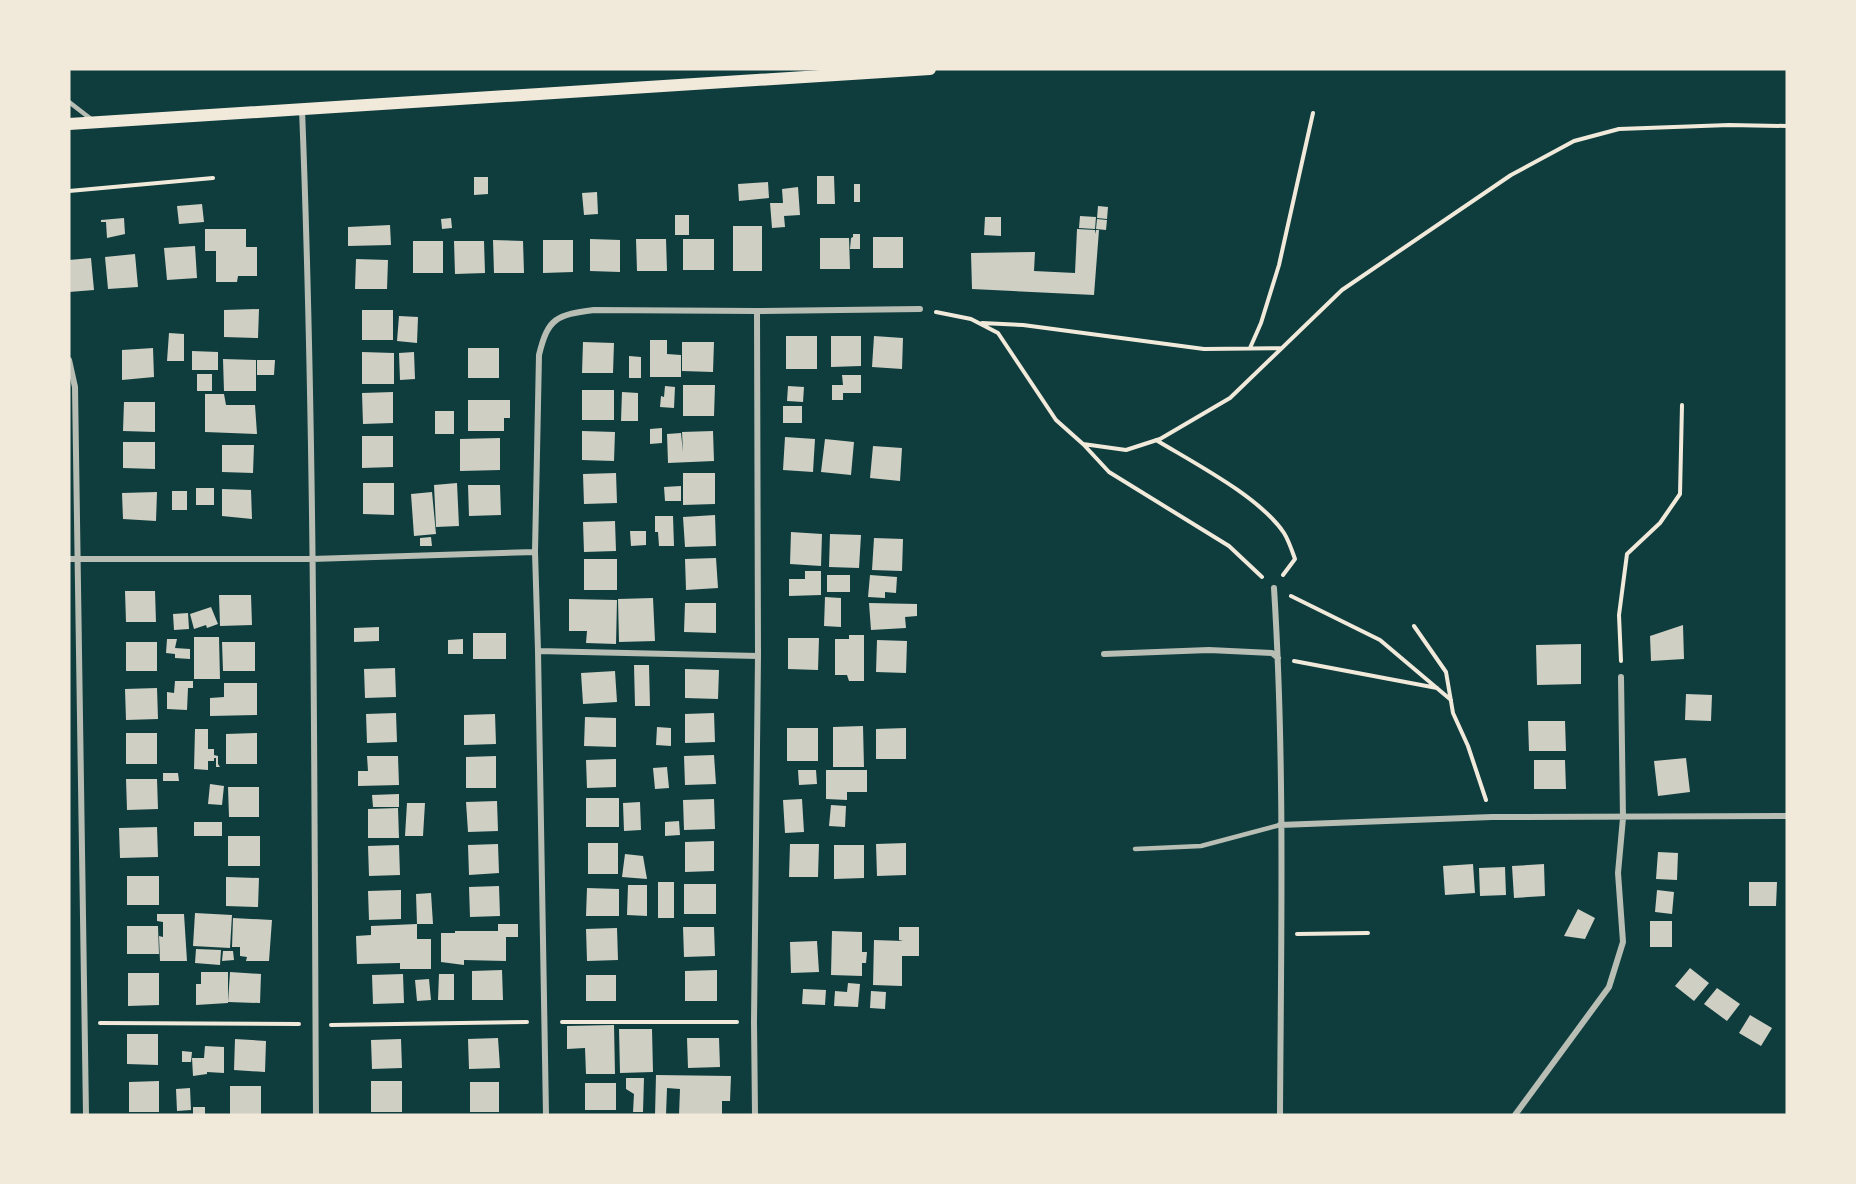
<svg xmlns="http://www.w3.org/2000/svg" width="1856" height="1184" font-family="Signika,sans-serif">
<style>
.building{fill:#cfcfc3}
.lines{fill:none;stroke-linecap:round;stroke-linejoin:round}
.path{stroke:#f1e9da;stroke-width:4}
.service{stroke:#b8beb3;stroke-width:4.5}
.minor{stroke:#b8beb3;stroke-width:6}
.secondary{stroke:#f1e9da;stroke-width:12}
</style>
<rect width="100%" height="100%" fill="#0f3d3e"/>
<path class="building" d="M817,176H834L835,204H817Z
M474,177H488V194L474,195Z
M768,182L769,198L739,201L738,184Z
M854,184H860V202H854Z
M798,187L800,215L784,216L785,227L772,228L770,203H783L782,189Z
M597,192L598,214L584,215L582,193Z
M202,204L204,222L179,224L177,206Z
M1098,206L1108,207L1107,219L1097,218Z
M675,215H689V235H675Z
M1080,216L1096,217L1095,229L1079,228Z
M985,217H1001V236L984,235Z
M124,218L125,234L107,238L106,222H101V220Z
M451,218L452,228L442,229L441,219Z
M1097,219L1107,220L1106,230L1096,229Z
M390,225L391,245L348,246V227Z
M733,226H762V271H733Z
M205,229H246V247H257V276H238L237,282H216V251H205Z
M1077,229L1095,230V234L1096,230H1099L1094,295L972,289L971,253L1035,252L1034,271L1075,273Z
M853,234H860V249H850L851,238L853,237Z
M873,237H903V268H873Z
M820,238H849L850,269H820Z
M590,239L620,240V272L590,271Z
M636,239H666L667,271H637Z
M683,239H714V270H683Z
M493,240L523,241L524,273H494Z
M543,240H573V272L543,273Z
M413,241H443V273H413Z
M454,241H484L485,273L455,274Z
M195,246L197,278L167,280L164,248Z
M135,254L138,287L108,289L105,257Z
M91,258L94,290L69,292V260Z
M356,259L388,260L387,289H355Z
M259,309L258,338L224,337V310Z
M362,310H393V340H362Z
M399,316L418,317L417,343L397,341Z
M169,333L184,334V361H167Z
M786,336H817V369H786Z
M831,336H861V366L831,367Z
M874,336L903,338L902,369L872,367Z
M650,340H667V354L681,355V377H650Z
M583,342L614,343L613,373H582Z
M682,342H714L713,372L682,371Z
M153,348L154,377L122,380V350Z
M468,348H499V378H468Z
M192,351L218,352V370H192Z
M362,352L394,353V384H362Z
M414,352L415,379L400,380L399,353Z
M629,356L641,357V378H629Z
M223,359L256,360V391H224Z
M257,360H275L274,375H257Z
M197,374H212V391H197Z
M842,375H861V393H843V400H832V385H843Z
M683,385H715L714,416H683Z
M665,386L675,387L674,408L660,407L661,396L664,397Z
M788,386L804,387L803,402L787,401Z
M582,390H614V420H582Z
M393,392V423L363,424L362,393Z
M622,392L638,393V421H621Z
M205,394H224L226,405H255L257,434L205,432Z
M468,400H510V418H504V431H468Z
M124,402H155V432L123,431Z
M783,406H802V423H783Z
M435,411H454V434H435Z
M662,428V443L650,444V429Z
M582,431L615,432L614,461L582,460Z
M713,431L714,461L668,463L667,434L681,433L683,452L682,432Z
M362,436H393V467L362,468Z
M785,437L815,439L813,472L783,470Z
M500,438V470L460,471V439Z
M825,439L854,442L851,475L821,472Z
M123,442H155V469L123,468Z
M222,445H254L253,473L222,472Z
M873,446L902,448L900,481L870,478Z
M616,473L617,503L584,504L583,474Z
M683,473H715V504L683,505Z
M363,483H394V515L363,514Z
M457,483L459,526L436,527L434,485Z
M468,485H500L501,515L469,516Z
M681,486V501H665L664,487Z
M196,488H214V505H196Z
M222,489L251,490L252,519L222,516Z
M172,491H187V510H172Z
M157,492L156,521L123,519L122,493Z
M432,492L436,534L414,536L411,494Z
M715,515L716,546L685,547L683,517Z
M655,516H673L674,546H659L658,532H655Z
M615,521L616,551L584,552L583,522Z
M630,531H646V545L631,546Z
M791,532L822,534L821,566L790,564Z
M830,534L861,535L859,568L829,567Z
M431,537L432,546H420V538Z
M874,538L903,539L902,571L872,570Z
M716,558L718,588L686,590L685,559Z
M584,559H617V590H584Z
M805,571H821V595L789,596V579H805Z
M827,575H850V592H827Z
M870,575L897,577L896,593L885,592V598L868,597Z
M125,591H155L156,622H126Z
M219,595H251L252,625L220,626Z
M825,597L841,598V627L824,626Z
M653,598L655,641L619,642L618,599Z
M569,599L617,600L616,644L586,643L587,631H569Z
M685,603H716V633L684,632Z
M869,603L917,604V616L905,617L906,628L871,630Z
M211,607L218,624L207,628L206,625L194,629L190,614Z
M188,613L189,629L174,630L173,614Z
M1683,625L1684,659L1651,661L1650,636Z
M379,627V641L354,642V628Z
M473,633H506V659H473Z
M849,635H864V681H849L847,675H835V639H849Z
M194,637H219L220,679H194Z
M788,638H819L818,670L788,669Z
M167,639H177L175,648L190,649V659L175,658V654L166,653Z
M463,639V654H448V640Z
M877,640L907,641L906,673L876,672Z
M126,642H157V671H126Z
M222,642H255V671H223Z
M1581,644V684L1537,685L1536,645Z
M634,665H649L650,706H635Z
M395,668L396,697L365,698L364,669Z
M685,669L719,670L718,699L685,698Z
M615,671L617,702L583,704L581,673Z
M175,681H193V688H188L187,710L167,709V692L174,693Z
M224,683H257V715L210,716V698L224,697Z
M157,688L158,719L126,720L125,689Z
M1686,694L1712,695L1711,721L1685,720Z
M396,713L397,742L367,743L366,714Z
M714,713L715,742L685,743V714Z
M495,714L496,744L464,745V715Z
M585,717L616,718V747L584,746Z
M1528,721H1565L1566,751H1529Z
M863,726L864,767H833V727Z
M657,727L671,728V746L656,745Z
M787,728H818V761H787Z
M906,728V759H876V729Z
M195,729H208V749H214V755L218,756V764L220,767H216V758H214V761H208V770L194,769Z
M126,733H157V764H126Z
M257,733V764H226V734Z
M714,755L716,784L685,785L684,756Z
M367,756H398L399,785L358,786V771H368Z
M496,756V788H466V757Z
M1686,758L1690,792L1658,796L1654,761Z
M616,759V787L587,788L586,760Z
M1534,760H1565L1566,789H1534Z
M667,767L669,788L655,789L653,768Z
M798,770H816L817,784L799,785Z
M826,770H867V792H847V800L826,799Z
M163,773H178L179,781H163Z
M126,779H157L158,809L127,810Z
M210,784L224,786L222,805L208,804Z
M228,787H259V817H229Z
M399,794V807H373L372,795Z
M586,798H619V827H586Z
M714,799L715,829L684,830L683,800Z
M802,799L804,832L785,833L783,800Z
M497,801L498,831L468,832L466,802Z
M640,802L641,830L624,831L623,803Z
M407,803H425L423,836H405Z
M831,805L846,806L845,827L829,826Z
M398,808L399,838H368V809Z
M679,821L680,835L665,836V822Z
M194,822H222V836H194Z
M157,827L158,857L120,858L119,828Z
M228,836H260V866H228Z
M714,841V871L685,872V842Z
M588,843H618V874H588Z
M906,843V875L877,876L876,844Z
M498,844L499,873L469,875L468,845Z
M790,844H819L818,877H789Z
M399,845L400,875L369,876L368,846Z
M834,845H864V878L834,879Z
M1658,852L1678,853L1677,880L1656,879Z
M625,854L643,856L647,879L622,877Z
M1473,864L1475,893L1445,895L1443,866Z
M1544,864L1545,896L1514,898L1512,866Z
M1505,867L1506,895L1480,896L1479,868Z
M127,876H159V905H127Z
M226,877L259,878L258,907L226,906Z
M658,882H674V918H658Z
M1749,882H1777L1776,906H1749Z
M684,884H716V914H684Z
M628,885H647V916L627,915Z
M499,886L500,916L470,917L469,887Z
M587,888L619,889V916H586Z
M401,890V919L369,920L368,891Z
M1657,890L1674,892L1672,914L1655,912Z
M431,893L433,924H417V939H431V969H400V963L357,964L356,936L371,935V926L417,924L416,894Z
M1578,909L1595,918L1585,939L1564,936Z
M195,913L232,915L230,948L193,946Z
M157,914H184L187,961H160L159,936L163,937V922L157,921Z
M233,918L272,920L269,961H246L247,957L240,956V947H232Z
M1650,921H1672V947H1650Z
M498,924H518V937H506V961L464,960V965L441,962V933H455V931H498Z
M127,926H158L159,954H127Z
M683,927H714L715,956L684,957Z
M899,927H919V956H902V986L873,985L874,940L903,941L899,940Z
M617,928L618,960L587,961L586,929Z
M832,931L862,932V952H867L866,963H862V976L831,975Z
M817,941L819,972L791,973L790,942Z
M196,949L221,950L220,965L195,963Z
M223,951H233L234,960L222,961Z
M1690,968L1709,983L1694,1001L1675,986Z
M502,970L503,1000H472V971Z
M717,970V1001H685V971Z
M201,972H228V1003L196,1005V984H201Z
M230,972L261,974L260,1003L228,1002Z
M128,973H159V1005L128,1006Z
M403,974L404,1003L373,1004L372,975Z
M439,974H454V1000H438Z
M586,975H616V1001H586Z
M429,979L431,1000L417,1001L415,980Z
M848,983L860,984L858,1007L834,1006L835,991L847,992Z
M1717,988L1740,1004L1727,1021L1704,1004Z
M803,989L826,990L825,1005L802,1004Z
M871,991L886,992L885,1009L870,1008Z
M1750,1015L1772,1028L1761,1046L1739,1033Z
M614,1025L615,1074H586L585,1048L567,1049V1026Z
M619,1029H652L653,1072L620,1073Z
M127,1034H158V1065L127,1064Z
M498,1038L500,1068L469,1069L468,1039Z
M687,1038H719L720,1067L688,1068Z
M235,1039L266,1041L265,1072L234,1070Z
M401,1039L402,1068L372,1069L371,1040Z
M205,1046L224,1047V1073L207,1072V1074L193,1076L192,1058H204Z
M182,1051L192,1052L191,1062H182Z
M656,1075L731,1076L730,1101H722V1115H679L680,1089L667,1088L666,1115H655Z
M626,1078H644L643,1112H633L634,1094L626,1089Z
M159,1081V1112H129V1082Z
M371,1081H402V1112H371Z
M470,1082H499V1112H470Z
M585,1083H616V1110H585Z
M230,1086H261V1115H230Z
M190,1088L191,1110L177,1111L176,1089Z
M193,1107H205V1115H193Z"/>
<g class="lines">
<path class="path" d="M69,191L213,178
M936,312L971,319L998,333L1056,420L1083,444L1126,450L1160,439L1230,398L1342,290L1511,175L1574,141L1619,129L1729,125L1787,126
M982,323L1023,325L1204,349L1282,348
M1250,348L1261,323L1279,265L1313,113
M1156,440C1194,463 1260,497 1284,533C1289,541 1292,551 1295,559L1283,575
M1084,445L1109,472L1229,546L1262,577
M1291,596L1380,640L1451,700
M1414,626L1446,672L1453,713L1468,746L1486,800
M1294,661L1437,688
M1621,661L1619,615L1627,554L1660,523L1680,494L1682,405
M1297,934L1368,933
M562,1022H737
M100,1023L299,1024
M331,1025L527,1022"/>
<path class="service" d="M69,102L91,119
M1135,849L1201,846L1280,825"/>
<path class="minor" d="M302,109C315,444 314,780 316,1115
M69,360L75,387L86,1115
M69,559H312L535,552
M1274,588C1285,763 1281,939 1280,1115
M538,651L758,656
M1104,654L1209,650L1272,653L1278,658
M1280,825L1492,817L1787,816
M546,1115L538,651L535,552L539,355C548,318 556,315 594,310L757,311L920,309
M755,1115L754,1022L758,656L757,311
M1515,1115L1609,987L1623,942L1618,873L1623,818L1621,677"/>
<path class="secondary" d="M69,124L930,69"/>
</g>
<rect width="1856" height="1184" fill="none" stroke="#f1e9da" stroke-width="141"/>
</svg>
